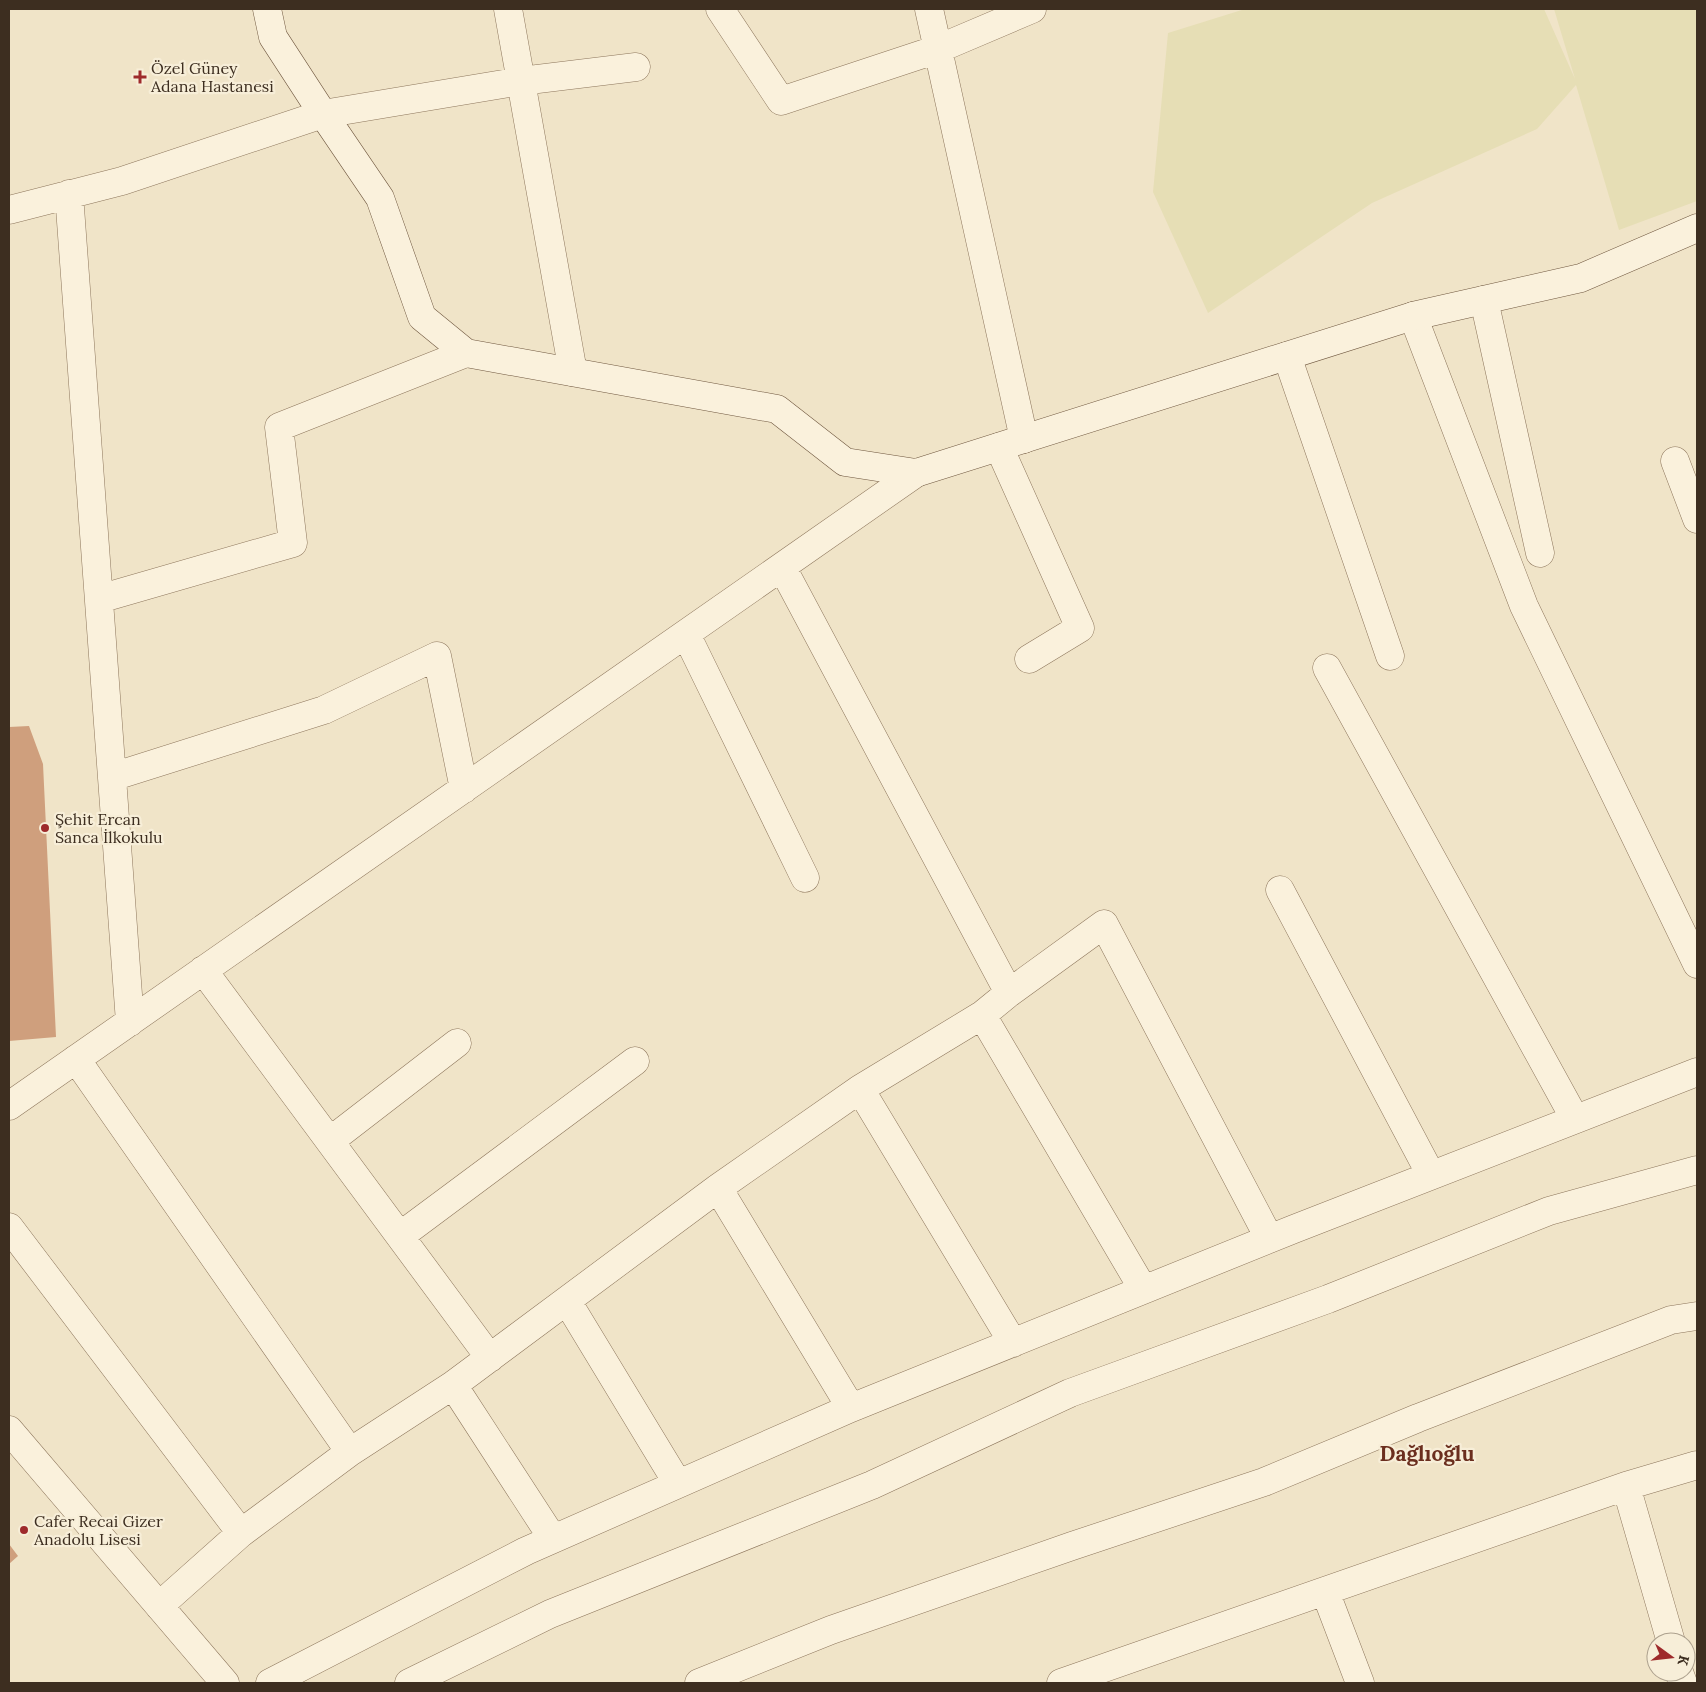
<svg xmlns="http://www.w3.org/2000/svg" width="1706" height="1692" font-family="Lora,serif">
<style>
.farmland{fill:#e6deb5}
.building{fill:#cf9f7d}
.lines{fill:none;stroke-linecap:round;stroke-linejoin:round}
.street-casing{stroke:#8d765c;stroke-width:29}
.secondary-casing{stroke:#6f573f;stroke-width:29}
.street{stroke:#faf1dc;stroke-width:28}
.secondary{stroke:#faf1dc;stroke-width:28}
.poi-dot{fill:#9e2a2b;stroke:#f7eed8;stroke-width:2}
.labels{text-anchor:middle;stroke-width:4.5;stroke-linejoin:round;paint-order:stroke}
.poi-label{font-size:16px;fill:#3d2e20;stroke:#f7eed8;text-anchor:start}
.district-label{font-size:21px;font-weight:bold;fill:#6b2e1e;stroke:#f7eed8}
</style>
<rect width="100%" height="100%" fill="#f0e4c8"/>
<path class="farmland" d="M1245,9H1544L1575,79L1554,9H1697V201L1619,230L1576,85L1537,129L1372,203L1208,313L1153,192L1168,33Z"/>
<path class="building" d="M29,726L43,764L56,1037L9,1041V727Z
M9,1544L18,1556L9,1564Z"/>
<g class="lines">
<defs>
<path id="street" d="M508,9L573,372
M720,9L781,101L938,49L1032,9
M929,9L1024,439
M69,194L130,1022
M9,210L122,181L323,114L521,81L636,67
M1484,300L1540,553
M1413,316L1524,606L1697,964
M1287,356L1390,656
M999,447L1080,628L1029,659
M1675,461L1697,519
M782,567L1009,993
M99,599L293,543L279,427L466,353
M686,634L805,878
M1327,668L1575,1119
M112,777L324,710L437,656L464,789
M1280,890L1431,1175
M203,970L490,1358
M982,1015L1143,1289
M76,1059L350,1452
M860,1089L1013,1343
M9,1106L916,473
M330,1141L457,1043
M718,1188L851,1408
M9,1227L241,1533
M400,1236L635,1061
M567,1301L678,1484
M453,1385L553,1539
M9,1430L225,1683
M1626,1486L1671,1642
M1325,1591L1360,1683
M159,1606L241,1533L350,1452L453,1385L718,1188L860,1089L982,1015L1009,993L1104,924L1269,1238
M1679,1672L1683,1683
M270,1683L526,1551L851,1408L1294,1229L1697,1072
M409,1683L550,1614L872,1485L1070,1393L1328,1299L1549,1211L1697,1170
M699,1683L831,1630L1072,1546L1264,1482L1418,1418L1671,1320L1697,1316
M1061,1683L1626,1486L1697,1465"/>
<path id="secondary" d="M267,9L273,37L323,114L380,198L422,317L466,353L777,409L845,462L916,473L1413,316L1581,278L1697,228"/>
</defs>
<use href="#street" class="street-casing"/>
<use href="#secondary" class="secondary-casing"/>
<use href="#street" class="street"/>
<use href="#secondary" class="secondary"/>
</g>
<g class="poi-dot">
<path d="M137.5 69.5h5v5h5v5h-5v5h-5v-5h-5v-5h5z"/>
<circle cx="45" cy="828" r="5"/>
<circle cx="24" cy="1530" r="5"/>
</g>
<g class="labels">
<g class="poi-label">
<text x="151" y="74">Özel Güney<tspan x="151" dy="18">Adana Hastanesi</tspan></text>
<text x="55" y="825">Şehit Ercan<tspan x="55" dy="18">Sanca İlkokulu</tspan></text>
<text x="34" y="1527">Cafer Recai Gizer<tspan x="34" dy="18">Anadolu Lisesi</tspan></text>
</g>
<g class="district-label">
<text x="1427" y="1461">Dağlıoğlu</text>
</g>
</g>
<rect width="1706" height="1692" fill="none" stroke="#3d2e20" stroke-width="20"/>
<g transform="translate(1671 1657) rotate(105)"><circle r="24" fill="#f7eed8" stroke="#ada18e"/>
<path d="M0-4L9 19L0 12L-9 19Z" fill="#9e2a2b"/>
<text y="-8" font-size="14" font-weight="bold" text-anchor="middle" fill="#3d2e20">K</text>
</g>
</svg>
